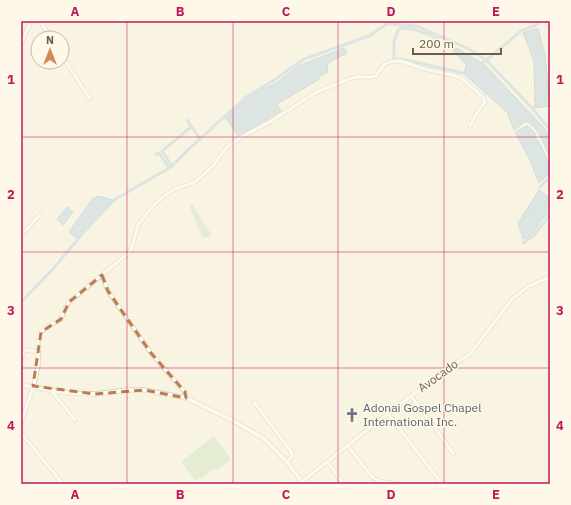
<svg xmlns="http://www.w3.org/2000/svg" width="571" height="505" font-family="'IBM Plex Sans',sans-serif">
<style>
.green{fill:#cae4c2}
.water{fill:#b9d3e0;stroke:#a0c1d0}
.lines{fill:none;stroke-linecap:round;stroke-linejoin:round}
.stream{stroke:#a0c1d0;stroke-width:1}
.canal{stroke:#b9d3e0;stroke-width:3}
.minor-casing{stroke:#dcd1bf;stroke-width:5}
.tertiary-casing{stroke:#dcd1bf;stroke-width:5.5}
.minor{stroke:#fff;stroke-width:3}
.tertiary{stroke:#fff;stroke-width:3.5}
.marked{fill:none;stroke:#bc7c51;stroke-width:3;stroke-dasharray:8 5;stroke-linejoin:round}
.grid{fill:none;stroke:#c2185b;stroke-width:1;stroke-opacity:0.55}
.labels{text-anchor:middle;stroke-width:3;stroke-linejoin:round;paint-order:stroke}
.street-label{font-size:12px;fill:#6d5d4b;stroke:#fdf8e7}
.worship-label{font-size:12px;fill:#5b616d;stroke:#fdf8e7;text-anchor:start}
.neatline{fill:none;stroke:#c2185b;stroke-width:1.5}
.grid-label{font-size:13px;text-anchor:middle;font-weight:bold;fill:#c2185b}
</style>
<rect width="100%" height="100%" fill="#f9f4e2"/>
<path class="green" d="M192,204L212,235L203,238L189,205Z
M214,436L231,459L217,470L215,468L201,479L199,478L196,481L181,462Z"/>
<path class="water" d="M538,28L545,55L550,106L535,108L534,61L523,33Z
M448,45L460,50L484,64L544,128L550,137V157C544,145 539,127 526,121L514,130L507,112L464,74L466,65Z
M344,48L347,53L328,63L327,73L319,77L318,80L277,104L281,111L239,137L225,117L255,93L278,82L298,66Z
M527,126L535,133L536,140H538L548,161L550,162V173L539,183L531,162L515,132Z
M539,190L550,198V211L542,220L527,209Z
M99,196L112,200L77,238L69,232L93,198Z
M67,207L73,212L63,225L57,219Z
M526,210L541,221C536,228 532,237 523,239L518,224Z"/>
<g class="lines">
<path class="stream" d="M21,38L28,21"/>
<path class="canal" d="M413,25V29L401,28L398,30L394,42V59H401L463,73
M413,29L430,35L436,39L441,36
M484,62L521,31L538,24V21
M187,120L200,139
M156,154L159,153L168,166V169
M172,166L162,151L191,127
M540,187L550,177
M523,243L534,235L550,215
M21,302L53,269L83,233L114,200L171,167L190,148L246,97L276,79L304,59L369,36L387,24L417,26L469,49L486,60L533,109L550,130"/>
<defs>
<path id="minor" d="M40,21L51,38
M21,44L31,21
M62,56L90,99
M21,235L40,215
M102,275L108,291L151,353L185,392L186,398
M21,360L24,350L39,352
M51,390L75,420
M411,396L454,454
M254,402L292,453V457L287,461
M388,414L442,484
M21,423C27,404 35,386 38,366C39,358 36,338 40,333C45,326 54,323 61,319L66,306L69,302L131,251L138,225L153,206L164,196L175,189L195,182L213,166L226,148L240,138L273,120L317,92L349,79L356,77H372L376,76L384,65L389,62L401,61L424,69L452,75L461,78L483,97L485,102L476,114L470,126
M21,433L63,484
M348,446L372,477L379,481L392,483
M327,462L344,484
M299,484L395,408L440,374L470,354L512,299L529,286L550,277"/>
<path id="tertiary" d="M21,385L67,393L95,394L128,390H144L186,398L232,420L263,438L286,461L304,484"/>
</defs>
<use href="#minor" class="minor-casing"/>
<use href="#tertiary" class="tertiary-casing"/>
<use href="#minor" class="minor"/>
<use href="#tertiary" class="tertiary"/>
</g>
<path d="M0 0H571V505H0ZM102,275L108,291L151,353L185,392L186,398L144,390L95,394L33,386L41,332L61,319L69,302Z" fill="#f9f4e2" fill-opacity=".55" fill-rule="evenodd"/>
<path class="marked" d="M102,275L108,291L151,353L185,392L186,398L144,390L95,394L33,386L41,332L61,319L69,302Z"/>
<path class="grid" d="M127,21V484M233,21V484M338,21V484M444,21V484M21,137H550M21,252H550M21,368H550"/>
<defs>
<symbol id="church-bare" viewBox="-9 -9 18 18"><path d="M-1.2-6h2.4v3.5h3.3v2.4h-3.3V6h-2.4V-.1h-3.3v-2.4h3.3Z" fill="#6b7280" stroke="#fdf8e7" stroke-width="2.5" paint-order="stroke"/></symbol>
</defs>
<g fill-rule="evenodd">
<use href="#church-bare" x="342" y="405" width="20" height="20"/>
</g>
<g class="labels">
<g class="street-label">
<text transform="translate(438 376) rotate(-36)" y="4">Avocado</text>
</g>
<g class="worship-label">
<text x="363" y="412">Adonai Gospel Chapel<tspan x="363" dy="14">International Inc.</tspan></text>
</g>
</g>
<rect width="571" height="505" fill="none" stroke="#fdf8e7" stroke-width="44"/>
<g transform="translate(50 50)"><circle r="19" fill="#fdf8e7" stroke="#c3baa9"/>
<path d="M0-3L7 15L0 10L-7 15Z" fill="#d68753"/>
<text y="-6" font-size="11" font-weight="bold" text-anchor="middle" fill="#6d5d4b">N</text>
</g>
<path d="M413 48v6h88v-6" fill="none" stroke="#6d5d4b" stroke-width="2"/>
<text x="419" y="48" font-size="12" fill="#6d5d4b" stroke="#fdf8e7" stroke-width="3" paint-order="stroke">200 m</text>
<rect x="22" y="22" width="527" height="461" class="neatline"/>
<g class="grid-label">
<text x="75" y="16">A</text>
<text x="180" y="16">B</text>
<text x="286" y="16">C</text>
<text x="391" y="16">D</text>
<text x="496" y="16">E</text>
<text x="11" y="84">1</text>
<text x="560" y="84">1</text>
<text x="11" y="199">2</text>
<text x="560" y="199">2</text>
<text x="11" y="315">3</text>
<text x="560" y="315">3</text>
<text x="11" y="430">4</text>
<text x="560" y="430">4</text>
<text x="75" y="499">A</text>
<text x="180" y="499">B</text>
<text x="286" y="499">C</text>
<text x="391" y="499">D</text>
<text x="496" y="499">E</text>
</g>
</svg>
